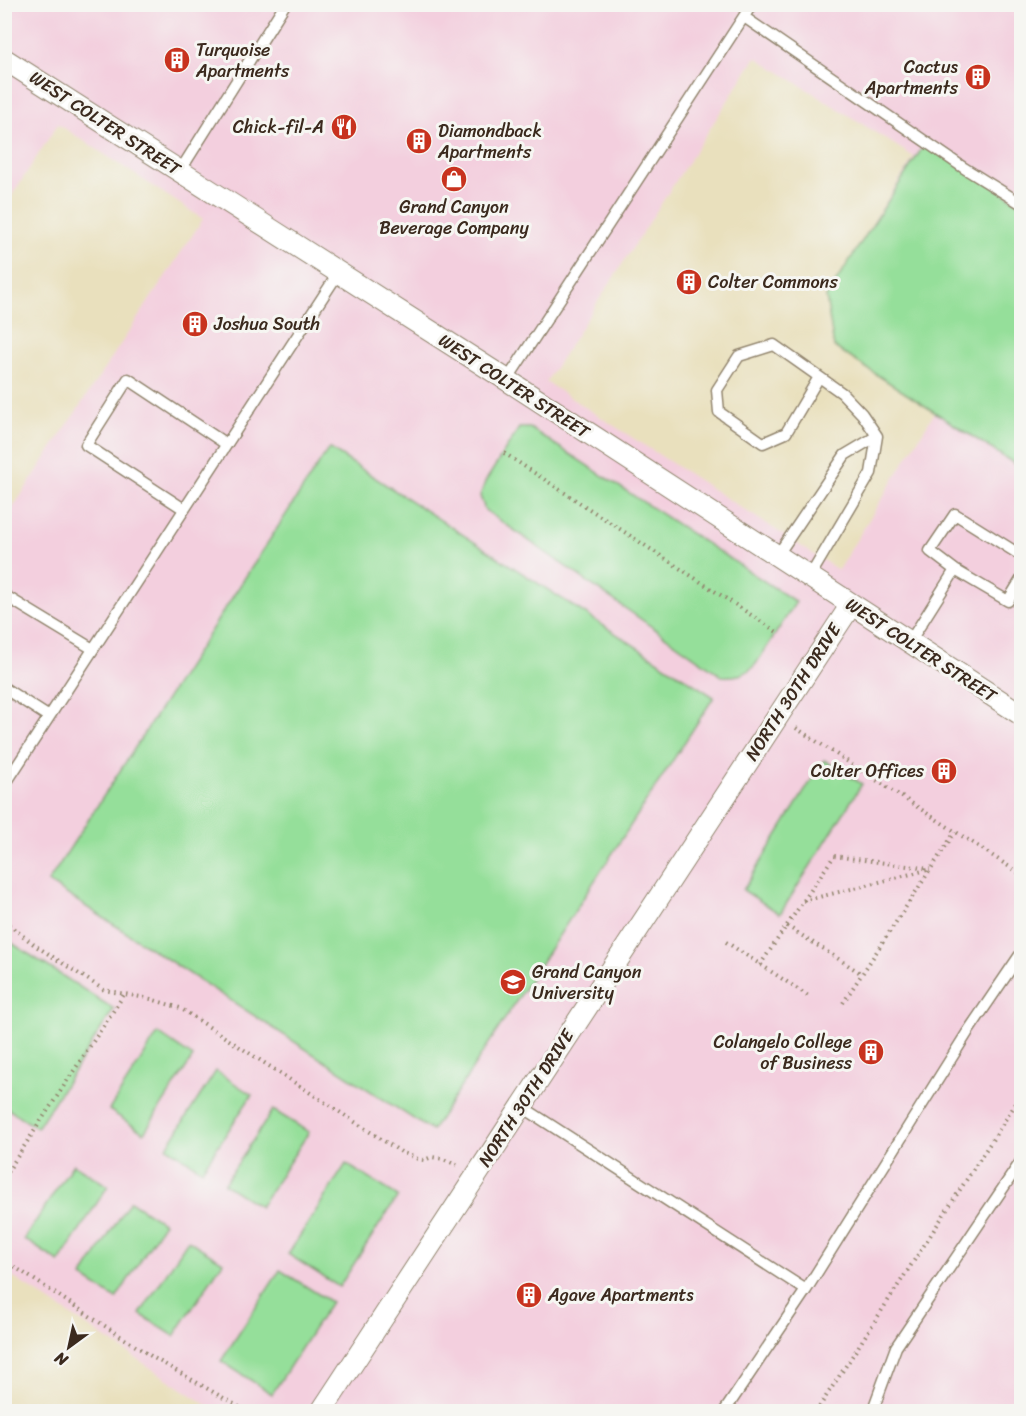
<svg xmlns="http://www.w3.org/2000/svg" width="1026" height="1416" font-family="Sriracha,sans-serif">
<style>
.built{fill:#f3cfde;fill-rule:evenodd}
.green{fill:#95df9a;stroke:#68845c;stroke-width:1.5}
.lines{fill:none;stroke-linecap:round;stroke-linejoin:round}
.service-casing{stroke:#92856e;stroke-width:13}
.minor-casing{stroke:#92856e;stroke-width:23}
.path{stroke:#92856e;stroke-width:4;stroke-dasharray:1.5 4.5;stroke-linecap:butt}
.service{stroke:#fff;stroke-width:10}
.minor{stroke:#fff;stroke-width:21}
.labels{text-anchor:middle;stroke-width:6;stroke-linejoin:round;paint-order:stroke}
.poi-label{font-size:18px;fill:#3b2a1e;stroke:#f6f6f2;text-anchor:start}
.street-label{font-size:18px;fill:#3b2a1e;stroke:#f6f6f2}
</style>
<rect width="100%" height="100%" fill="#f6f6f2"/>
<filter id="ink" filterUnits="userSpaceOnUse"><feTurbulence type="fractalNoise" baseFrequency=".0167" numOctaves="2"/><feDisplacementMap in="SourceGraphic" scale="12" xChannelSelector="R" yChannelSelector="G"/><feConvolveMatrix kernelMatrix="1 2 1 2 8 2 1 2 1" color-interpolation-filters="sRGB"/></filter>
<filter id="wash" filterUnits="userSpaceOnUse"><feTurbulence type="fractalNoise" baseFrequency=".008" numOctaves="4" result="noise"/><feDisplacementMap in="SourceGraphic" scale="24" xChannelSelector="R" yChannelSelector="G"/><feGaussianBlur stdDeviation="1.35" result="paint"/><feColorMatrix in="noise" values="0 0 0 0 0 0 0 0 0 0 0 0 0 0 0 0 0 1.4 0 .05"/><feComposite in="paint" operator="in"/></filter>
<g filter="url(#wash)">
<rect width="100%" height="100%" fill="#e9e0bd"/>
<path class="built" d="M5,5H1021L1022,678L1015,688L1022,692L1021,1411H216L5,1272V513L8,515L203,219L58,124L5,206ZM756,57L914,157L826,297L834,347L935,412L838,570L546,382Z"/>
<path class="green" d="M926,142L1021,204V468L834,347L826,297Z
M519,428H530L796,602L756,664C746,675 736,677 722,676L485,510L480,496L485,482Z
M329,448L714,697L432,1131L48,882Z
M824,760L862,784L780,914L743,890Z
M7,940L114,1009L37,1128L5,1107L4,944Z
M158,1033L193,1057L144,1133L109,1110Z
M216,1071L252,1095L202,1170L167,1147Z
M273,1110L309,1132L260,1207L224,1184Z
M73,1164L108,1186L59,1262L24,1239Z
M346,1164L398,1196L339,1287L288,1254Z
M130,1201L164,1223L116,1299L82,1277Z
M188,1240L223,1262L174,1336L140,1314Z
M280,1270L331,1302L272,1394L221,1361Z"/>
</g>
<g filter="url(#ink)">
<g class="lines">
<defs>
<path id="service" d="M744,17L964,168L1022,204
M180,171L285,4
M819,377L786,433L763,443L719,412L717,390L739,356L774,345L842,393L862,414L877,436
M507,380L752,4
M184,509L86,445L128,379L226,444
M777,556L845,455L877,436L871,473L809,578
M955,570L1008,601L1022,578
M4,595L93,649
M909,643L955,570L930,551L955,514L1022,556
M4,688L49,717
M4,786L339,272
M521,1106L806,1290
M724,1412L806,1290L967,1033L1022,952
M875,1412V1404L896,1347L1022,1160"/>
<path id="minor" d="M4,59L507,380L1022,715
M321,1412L851,605"/>
</defs>
<use href="#service" class="service-casing"/>
<use href="#minor" class="minor-casing"/>
<path class="path" d="M504,453L777,632
M796,728L1022,875
M803,901L927,870
M4,921L36,946L104,990L151,999L180,1008L401,1152L418,1159L424,1160L432,1157L443,1159L457,1165
M787,926L862,974
M726,942L810,997
M760,965L834,856L930,869
M843,1003L955,832
M4,1177L125,993
M4,1260L154,1358L248,1412
M816,1412L1022,1094"/>
<use href="#service" class="service"/>
<use href="#minor" class="minor"/>
</g>
</g>
<defs>
<symbol id="building-disc" viewBox="-11 -11 22 22"><circle r="9.5" fill="#c8321e" stroke="#f6f6f2"/><path d="M-4-6H4V6H1V3H-1V6H-4ZM-2.5-4.3h1.7v1.8h-1.7ZM.8-4.3h1.7v1.8H.8ZM-2.5-1h1.7V.8h-1.7ZM.8-1h1.7V.8H.8Z" fill="#fff"/></symbol>
<symbol id="restaurant-disc" viewBox="-11 -11 22 22"><circle r="9.5" fill="#c8321e" stroke="#f6f6f2"/><path d="M-5-6h1v4h1v-4h1v4h1v-4h1v5L-1.5 .5V6h-2V.5L-5-1ZM5-6V6H3V1.5H1.5Q1.5-4 5-6Z" fill="#fff"/></symbol>
<symbol id="shop-disc" viewBox="-11 -11 22 22"><circle r="9.5" fill="#c8321e" stroke="#f6f6f2"/><path d="M-5-2.5h2.3a2.7 3.5 0 0 1 5.4 0H5L5.5 6h-11ZM-1.5-2.5h3a1.5 2.3 0 0 0-3 0Z" fill="#fff"/></symbol>
<symbol id="university-disc" viewBox="-11 -11 22 22"><circle r="9.5" fill="#c8321e" stroke="#f6f6f2"/><path d="M0-5L7-2L0 1L-7-2ZM-4 1L0 2.5L4 1V4Q0 6-4 4Z" fill="#fff"/></symbol>
</defs>
<g fill-rule="evenodd">
<use href="#building-disc" x="162" y="45" width="30" height="30"/>
<use href="#building-disc" x="963" y="62" width="30" height="30"/>
<use href="#restaurant-disc" x="329" y="112" width="30" height="30"/>
<use href="#building-disc" x="404" y="126" width="30" height="30"/>
<use href="#shop-disc" x="439" y="164" width="30" height="30"/>
<use href="#building-disc" x="674" y="267" width="30" height="30"/>
<use href="#building-disc" x="180" y="309" width="30" height="30"/>
<use href="#building-disc" x="929" y="756" width="30" height="30"/>
<use href="#university-disc" x="498" y="967" width="30" height="30"/>
<use href="#building-disc" x="856" y="1037" width="30" height="30"/>
<use href="#building-disc" x="514" y="1280" width="30" height="30"/>
</g>
<g class="labels">
<g class="poi-label">
<text x="196" y="56">Turquoise<tspan x="196" dy="21">Apartments</tspan></text>
<text x="958" y="73" text-anchor="end">Cactus<tspan x="958" dy="21">Apartments</tspan></text>
<text x="324" y="133" text-anchor="end">Chick-fil-A</text>
<text x="438" y="137">Diamondback<tspan x="438" dy="21">Apartments</tspan></text>
<text x="454" y="213" text-anchor="middle">Grand Canyon<tspan x="454" dy="21">Beverage Company</tspan></text>
<text x="708" y="288">Colter Commons</text>
<text x="214" y="330">Joshua South</text>
<text x="924" y="777" text-anchor="end">Colter Offices</text>
<text x="532" y="978">Grand Canyon<tspan x="532" dy="21">University</tspan></text>
<text x="852" y="1048" text-anchor="end">Colangelo College<tspan x="852" dy="21">of Business</tspan></text>
<text x="548" y="1301">Agave Apartments</text>
</g>
<g class="street-label">
<text transform="translate(105 123) rotate(33)" y="6">WEST COLTER STREET</text>
<text transform="translate(514 386) rotate(33)" y="6">WEST COLTER STREET</text>
<text transform="translate(921 650) rotate(33)" y="6">WEST COLTER STREET</text>
<text transform="translate(793 692) rotate(-57)" y="6">NORTH 30TH DRIVE</text>
<text transform="translate(526 1098) rotate(-57)" y="6">NORTH 30TH DRIVE</text>
</g>
</g>
<rect width="1026" height="1416" fill="none" stroke="#f6f6f2" stroke-width="24"/>
<g transform="translate(69 1347) rotate(213)" stroke="#f6f6f2" stroke-width="4.5" paint-order="stroke">
<path d="M0-4.5L10 22L0 15L-10 22Z" fill="#3b2a1e"/>
<text y="-9" font-size="16" font-weight="bold" text-anchor="middle" fill="#3b2a1e">N</text>
</g>
</svg>
